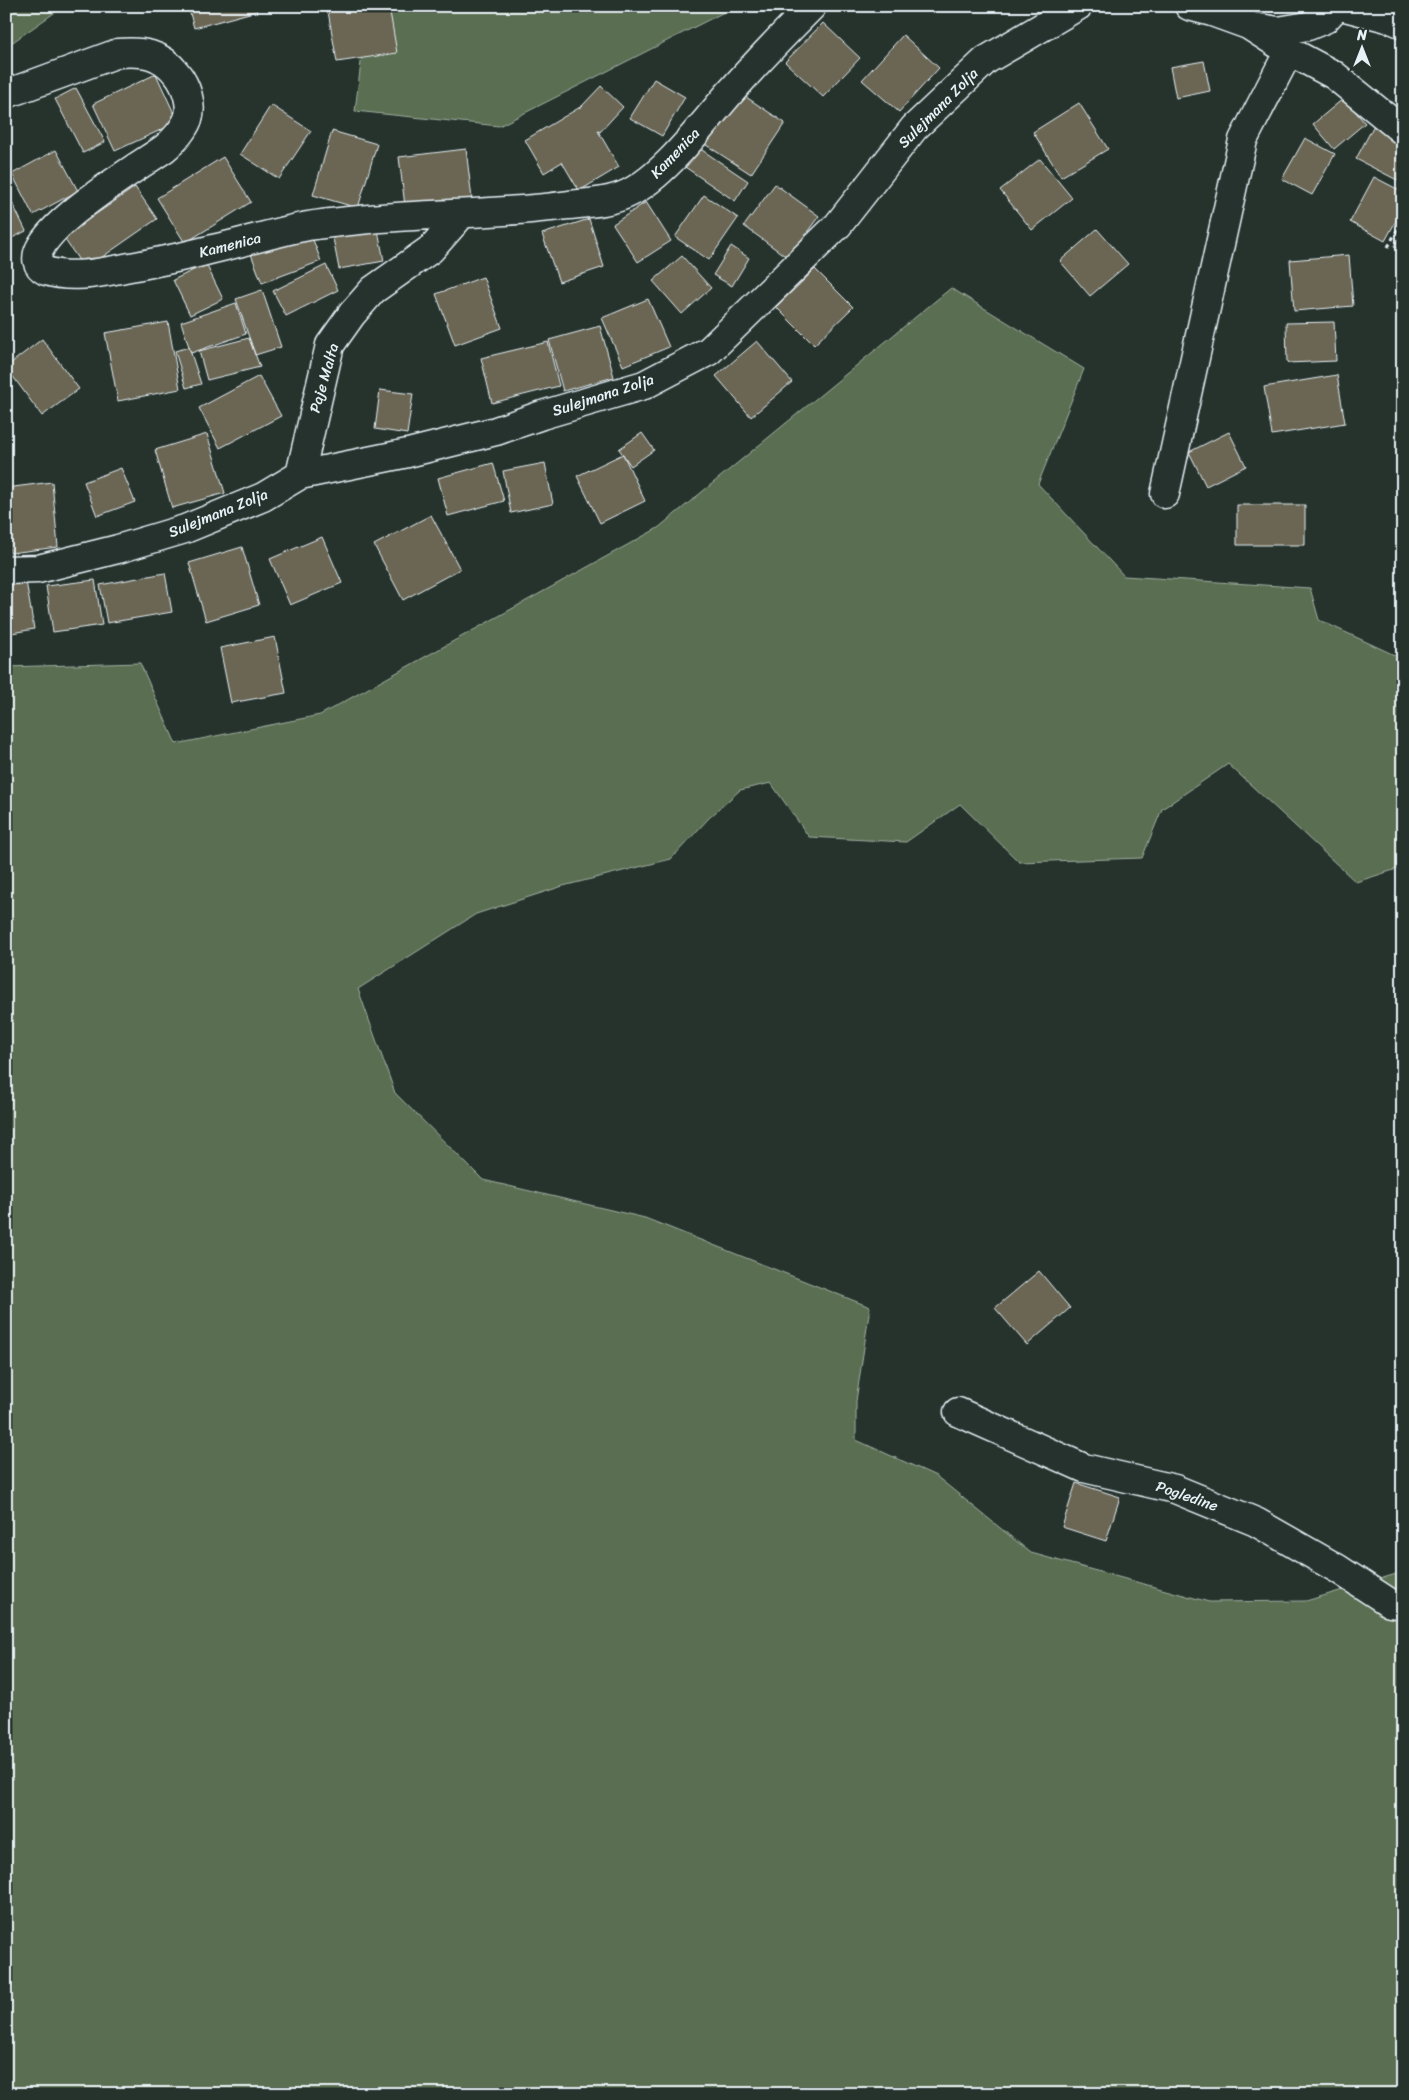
<svg xmlns="http://www.w3.org/2000/svg" width="1409" height="2100" font-family="Sriracha,sans-serif">
<style>
.green{fill:#5a6e51;stroke:#a1b0a4}
.building{fill:#6a6653;stroke:#e8f1f8}
.lines{fill:none;stroke-linecap:round;stroke-linejoin:round}
.minor-casing{stroke:#e8f1f8;stroke-width:31}
.path{stroke:#e8f1f8;stroke-width:3;stroke-dasharray:4 4;stroke-linecap:butt}
.minor{stroke:#26332d;stroke-width:28}
.labels{text-anchor:middle;stroke-width:4;stroke-linejoin:round;paint-order:stroke}
.street-label{font-size:15px;fill:#e8f1f8;stroke:#26332d}
</style>
<rect width="100%" height="100%" fill="#26332d"/>
<filter id="ink" filterUnits="userSpaceOnUse"><feTurbulence type="fractalNoise" baseFrequency=".02" numOctaves="2"/><feDisplacementMap in="SourceGraphic" scale="10" xChannelSelector="R" yChannelSelector="G"/><feConvolveMatrix kernelMatrix="1 2 1 2 8 2 1 2 1" color-interpolation-filters="sRGB"/></filter>
<g filter="url(#ink)">
<path class="green" d="M6,6H64L10,44H6Z
M368,6H736L499,126L355,111Z
M951,288L1084,369L1038,484L1124,576L1310,588L1319,620L1403,659V867L1356,882L1228,764L1162,809L1142,858L1019,862L960,804L906,842L809,837L771,783L740,790L709,818L671,859L563,886L476,914L358,989L395,1093L483,1180L645,1218L870,1307L856,1401V1440L936,1476L1031,1553L1209,1602L1306,1601L1403,1572V2094H6V667L140,663L176,744L320,715L658,528Z"/>
<path class="building" d="M188,6H256L257,11L194,28Z
M327,6H389L397,53L337,62Z
M823,23L860,58L823,97L785,62Z
M903,35L939,68L899,112L862,80Z
M1204,61L1210,91L1176,98L1170,67Z
M156,74L178,122L115,151L93,104Z
M654,79L685,97L662,136L630,118Z
M601,86L623,107L600,132L598,131L619,167L579,191L562,162L544,173L525,140L582,106Z
M76,88L105,142L83,153L55,99Z
M737,91L785,123L751,174L703,143Z
M1344,98L1365,123L1334,149L1313,124Z
M1079,103L1108,149L1061,177L1033,132Z
M271,105L311,131L279,179L240,154Z
M1374,125L1403,149V183L1356,159Z
M332,131L377,144L358,208L313,195Z
M1305,138L1335,154L1312,195L1282,179Z
M696,146L748,181L735,201L682,165Z
M466,149L472,199L405,206L399,157Z
M56,150L78,191L33,215L12,174Z
M223,157L251,202L185,243L157,198Z
M1040,159L1072,198L1032,230L1000,190Z
M1374,177L1403,192V208L1385,241L1350,222Z
M775,184L819,216L788,258L744,226Z
M135,187L157,219L85,269L63,237Z
M6,190L26,231L6,241Z
M704,195L738,218L709,260L675,237Z
M646,202L671,241L638,262L613,224Z
M589,219L604,267L559,282L542,234Z
M377,225L384,261L339,269L332,233Z
M1097,229L1128,264L1090,296L1060,261Z
M1403,231V251L1394,246Z
M310,232L321,261L262,283L251,254Z
M731,246L749,258L732,286L713,275Z
M1349,255L1353,306L1294,311L1290,260Z
M682,256L711,288L682,314L653,281Z
M206,264L223,299L190,315L173,280Z
M326,265L338,290L286,316L273,291Z
M815,269L853,307L814,345L776,307Z
M483,277L502,328L455,345L436,294Z
M262,290L281,347L255,355L236,299Z
M648,299L669,347L623,366L602,318Z
M236,303L246,334L191,353L181,322Z
M168,322L180,389L118,401L105,333Z
M1334,322L1336,361L1287,363L1286,323Z
M600,326L614,377L563,391L549,340Z
M249,338L260,367L207,380L199,351Z
M42,339L79,389L42,416L6,367Z
M757,341L792,382L751,417L716,376Z
M548,342L559,386L492,403L481,358Z
M189,347L201,384L186,388L175,351Z
M1337,375L1345,423L1272,435L1264,387Z
M259,376L281,416L220,448L199,408Z
M380,390L413,394L407,434L375,429Z
M1229,432L1246,466L1206,486L1189,452Z
M642,433L654,450L631,466L619,449Z
M207,434L225,493L172,508L155,450Z
M623,454L645,501L600,523L577,476Z
M493,463L504,501L448,516L438,478Z
M545,463L553,504L511,513L503,471Z
M121,468L135,502L97,516L84,482Z
M52,482L58,547L10,553L6,526V488Z
M1237,505H1305V545H1237Z
M431,515L460,569L403,600L374,545Z
M322,537L342,583L290,605L270,559Z
M242,547L259,605L206,621L189,563Z
M165,573L172,612L107,623L100,585Z
M95,580L102,625L53,632L46,586Z
M26,581L34,629L6,634V584Z
M275,637L286,693L231,703L220,648Z
M1039,1271L1070,1308L1027,1345L995,1308Z
M1076,1483L1120,1497L1106,1541L1062,1527Z"/>
<g class="lines">
<defs>
<path id="minor" d="M1189,6L1212,12L1248,25L1289,51L1334,75L1403,131
M1341,6L1391,19L1403,24
M1253,27L1278,31L1308,26L1325,19L1337,6
M6,94L118,53C142,51 161,53 177,74C186,85 193,105 188,119C184,129 174,141 165,148C148,161 0,247 46,271C75,280 107,271 136,266C162,261 188,256 213,249C245,242 276,232 308,226C328,223 349,221 369,219C436,213 503,214 569,205C589,203 611,202 629,193C664,176 702,125 728,95C755,64 783,35 812,6
M300,475L330,345L352,314L373,290L431,249L461,215
M1165,494L1243,140L1289,51
M6,570L38,569L118,549L185,529L263,497L300,475L408,453L496,431L542,415L644,385L709,351L838,225L914,128L986,60L1078,6
M958,1412L1084,1468L1175,1489L1256,1522L1338,1569L1390,1603L1403,1605"/>
</defs>
<use href="#minor" class="minor-casing"/>
<path class="path" d="M1388,247L1403,219"/>
<use href="#minor" class="minor"/>
</g>
</g>
<g class="labels">
<g class="street-label">
<text transform="translate(938 108) rotate(-45)" y="5">Sulejmana Zolja</text>
<text transform="translate(675 153) rotate(-46)" y="5">Kamenica</text>
<text transform="translate(230 245) rotate(-14)" y="5">Kamenica</text>
<text transform="translate(324 378) rotate(-74)" y="5">Paje Malta</text>
<text transform="translate(603 395) rotate(-18)" y="5">Sulejmana Zolja</text>
<text transform="translate(218 513) rotate(-22)" y="5">Sulejmana Zolja</text>
<text transform="translate(1187 1496) rotate(19)" y="5">Pogledine</text>
</g>
</g>
<rect width="1409" height="2100" fill="none" stroke="#26332d" stroke-width="25"/>
<rect x="12" y="12" width="1384" height="2075" fill="none" stroke="#e8f1f8" stroke-width="2" filter="url(#ink)"/>
<g transform="translate(1362 48)" stroke="#26332d" stroke-width="4" paint-order="stroke">
<path d="M0-4L9 19L0 12L-9 19Z" fill="#e8f1f8"/>
<text y="-8" font-size="14" font-weight="bold" text-anchor="middle" fill="#e8f1f8">N</text>
</g>
</svg>
